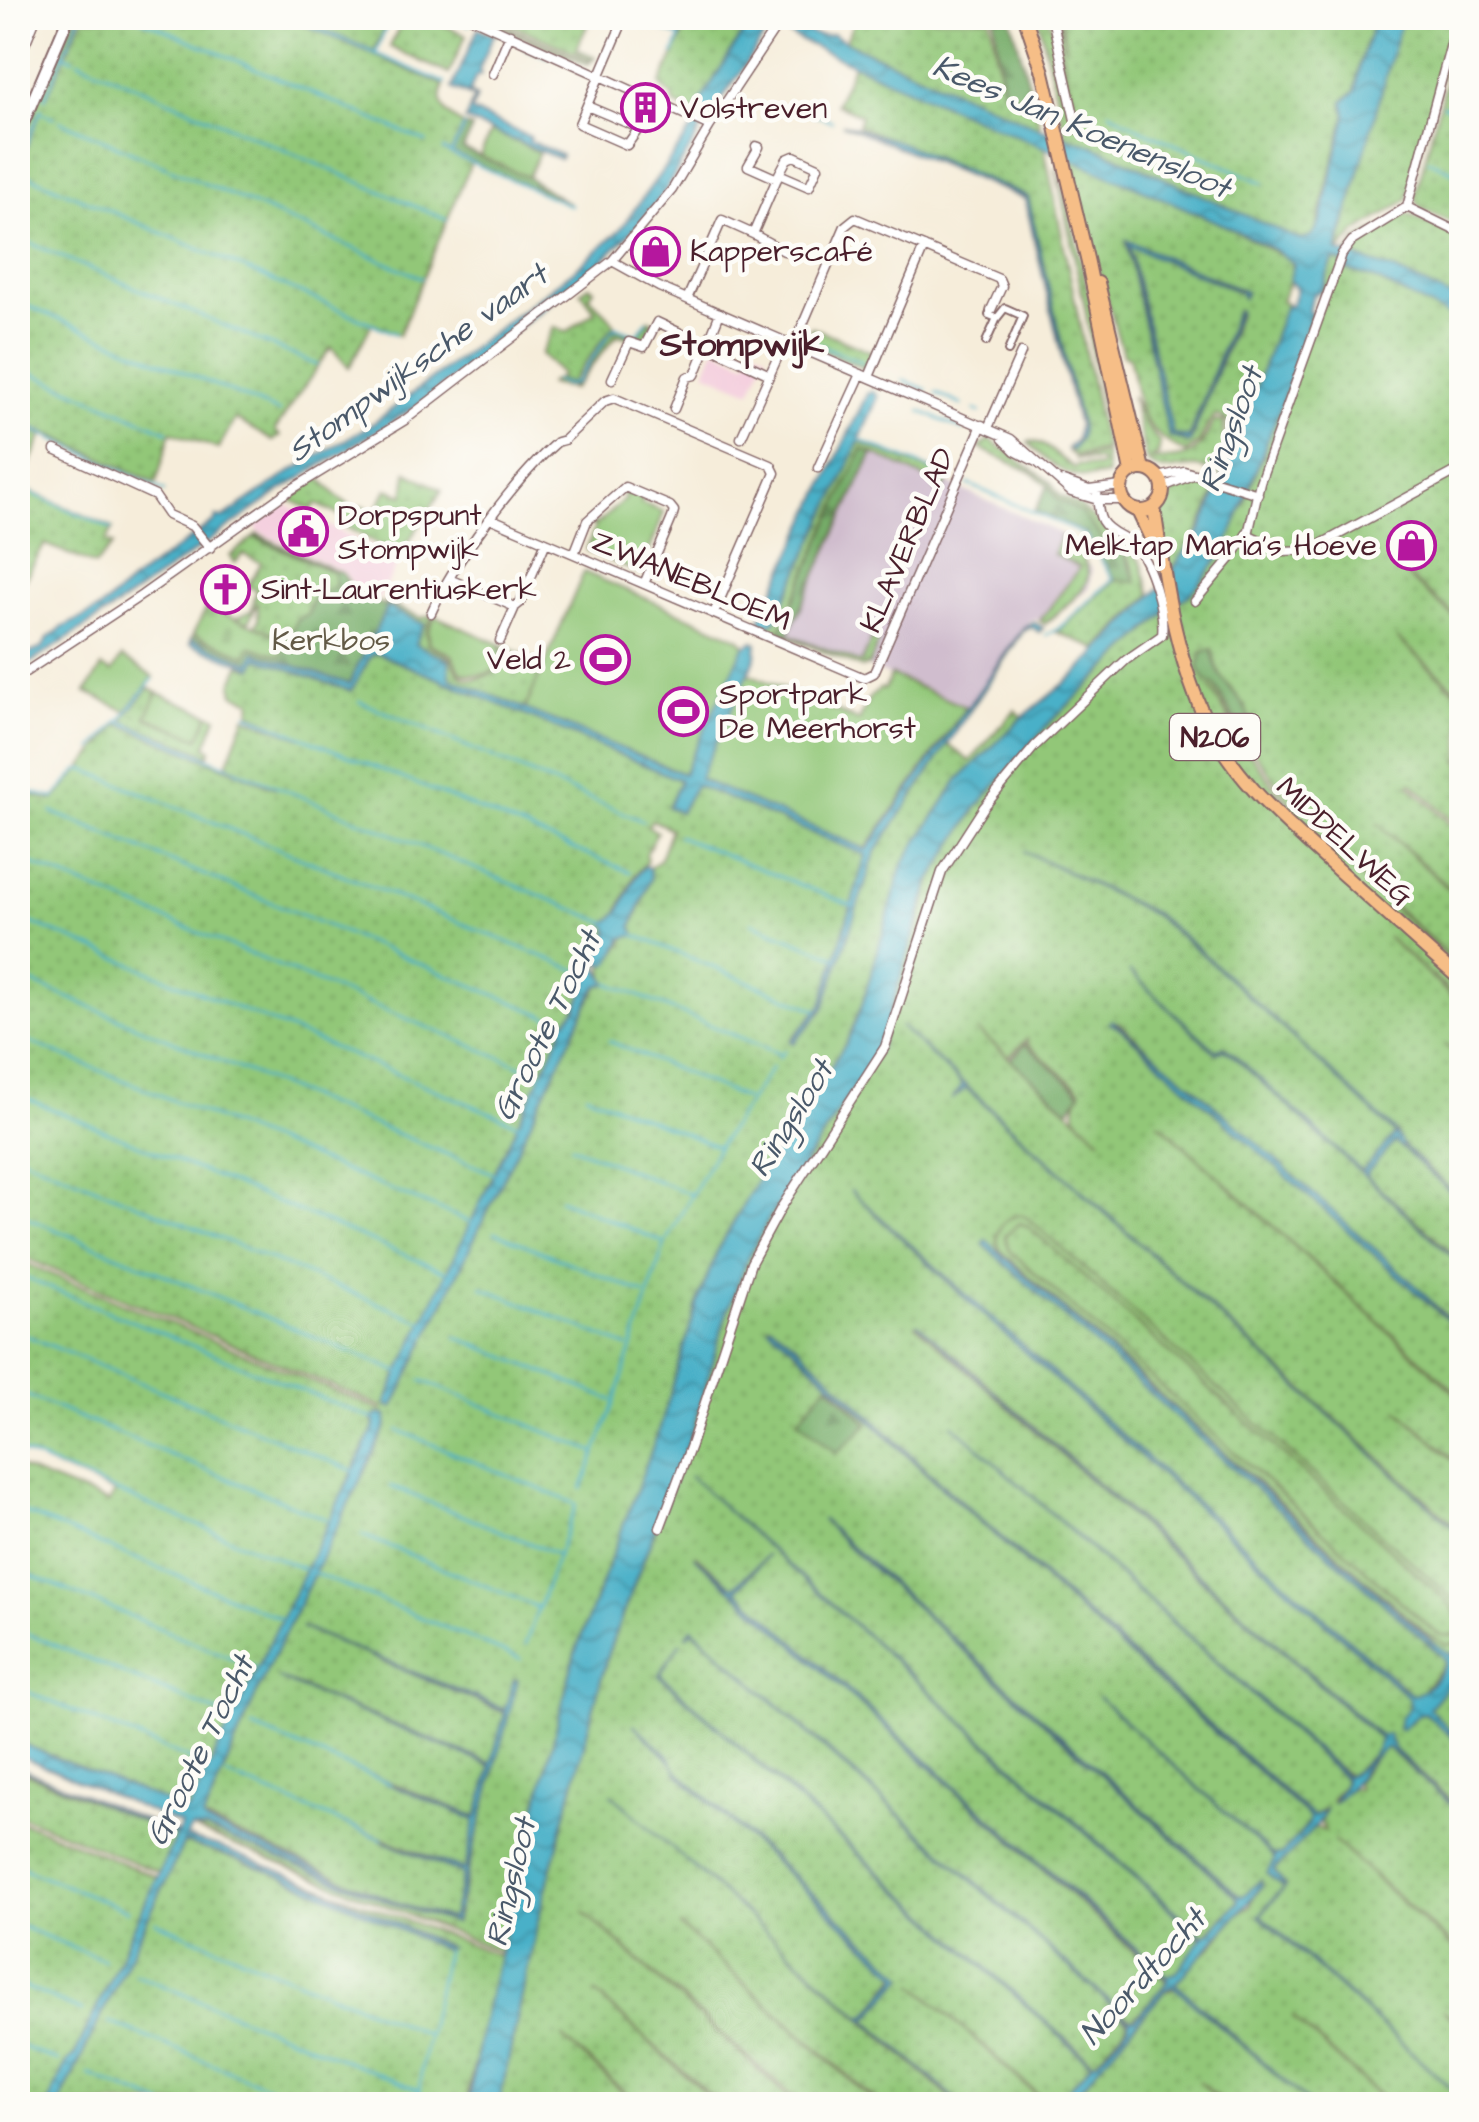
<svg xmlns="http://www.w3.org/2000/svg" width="1479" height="2122" font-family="'Architects Daughter',sans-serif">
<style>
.built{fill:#f4cfde}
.industrial{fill:#d0bdce}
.grass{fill:url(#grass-dots);stroke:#6e7352;stroke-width:2.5;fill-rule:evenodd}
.forest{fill:url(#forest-firs);stroke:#60664a;stroke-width:2.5}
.cemetery{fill:url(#cemetery-stones);stroke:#6e7352;stroke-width:2.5}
.green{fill:#92c778;stroke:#6e7352;stroke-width:2.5;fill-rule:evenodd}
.water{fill:url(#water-waves);stroke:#4a687a;stroke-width:2.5}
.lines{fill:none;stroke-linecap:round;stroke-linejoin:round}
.stream{stroke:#49b0c8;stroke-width:2.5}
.pedestrian-casing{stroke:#866768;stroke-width:10}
.minor-casing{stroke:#866768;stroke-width:11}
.tertiary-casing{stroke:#866768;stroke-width:14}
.primary-casing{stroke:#866768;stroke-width:16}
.pedestrian{stroke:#fff;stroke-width:6}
.minor{stroke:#fff;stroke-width:8}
.tertiary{stroke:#fff;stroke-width:10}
.primary{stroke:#f6be87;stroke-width:12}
.labels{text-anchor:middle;stroke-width:9;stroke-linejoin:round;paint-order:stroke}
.shield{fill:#fdfcf7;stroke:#806168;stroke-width:2.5}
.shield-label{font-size:28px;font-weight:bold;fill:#4a1f2b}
.poi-label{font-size:30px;fill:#4a1f2b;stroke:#fdfcf7;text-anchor:start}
.street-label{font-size:30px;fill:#4a1f2b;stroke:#fdfcf7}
.park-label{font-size:30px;fill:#635a46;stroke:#fdfcf7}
.water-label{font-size:32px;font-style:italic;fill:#4a596a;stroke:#fdfcf7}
.quarter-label{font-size:35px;font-weight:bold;fill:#4a1f2b;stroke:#fdfcf7}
</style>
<defs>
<pattern id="grass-dots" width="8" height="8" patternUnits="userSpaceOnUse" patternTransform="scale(2.5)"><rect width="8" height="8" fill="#92c778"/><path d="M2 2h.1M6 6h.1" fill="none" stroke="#7faa68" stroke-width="1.8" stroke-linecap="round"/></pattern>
<pattern id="forest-firs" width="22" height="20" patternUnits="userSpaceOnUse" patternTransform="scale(2.5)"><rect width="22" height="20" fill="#75ac68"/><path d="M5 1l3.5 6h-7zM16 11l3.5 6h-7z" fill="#628b56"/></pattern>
<pattern id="cemetery-stones" width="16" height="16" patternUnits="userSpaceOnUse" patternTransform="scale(2.5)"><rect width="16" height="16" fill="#92c778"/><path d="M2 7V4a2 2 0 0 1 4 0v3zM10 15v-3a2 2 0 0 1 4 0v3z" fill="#7faa68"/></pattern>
<pattern id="water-waves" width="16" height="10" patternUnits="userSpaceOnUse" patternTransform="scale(2.5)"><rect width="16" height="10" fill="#49b0c8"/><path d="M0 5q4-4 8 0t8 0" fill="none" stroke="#3f8fa3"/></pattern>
</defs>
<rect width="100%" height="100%" fill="#fdfcf7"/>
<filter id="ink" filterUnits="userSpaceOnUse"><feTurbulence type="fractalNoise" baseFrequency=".01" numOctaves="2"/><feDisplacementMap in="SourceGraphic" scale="20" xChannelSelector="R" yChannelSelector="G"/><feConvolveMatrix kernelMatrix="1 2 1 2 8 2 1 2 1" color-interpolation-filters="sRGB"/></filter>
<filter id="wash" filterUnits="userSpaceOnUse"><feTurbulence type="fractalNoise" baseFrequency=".0048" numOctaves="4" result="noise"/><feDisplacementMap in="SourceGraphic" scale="40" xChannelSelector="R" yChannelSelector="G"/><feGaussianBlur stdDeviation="2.25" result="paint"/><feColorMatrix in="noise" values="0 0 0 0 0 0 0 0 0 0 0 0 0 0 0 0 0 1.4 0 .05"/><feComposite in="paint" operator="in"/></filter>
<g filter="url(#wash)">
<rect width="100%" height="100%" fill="#f6edda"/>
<path class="built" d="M715,348L746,362L754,348L767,354L751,391L705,372Z
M286,504L399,561L379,599L357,589L344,572L259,532L255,526Z"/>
<path class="industrial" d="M862,445L1062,534L1092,569L1089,588L1046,625L1037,619L1030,620L968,707L777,631Z"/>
<path class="grass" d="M73,18H78L46,98L83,18H288L444,85C437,106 445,115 463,125L451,152L442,150L471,163L399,335L372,323L349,368L331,347L275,430L280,436L273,441L235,419L218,449L171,432L156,483L18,420V169L41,109L18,159V146Z
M296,18H389L374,51Z
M403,18H428L466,35L449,74L390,47Z
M478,18H485L589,62L590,59L496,18H591L576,49L595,57L587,65Z
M637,18H743L744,31L698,107L701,116L674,104L673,97L660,85L683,36Z
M855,18H990L1003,91L1034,102L1040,128L854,46L846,41Z
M1038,18H1049L1077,116L1084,114L1073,102L1054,18H1057L1067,49L1060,18H1375L1360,63L1355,92L1346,98L1343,106L1346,114L1316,231L1306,240L1294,238L1091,145L1066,137Z
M1402,18H1456L1407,200L1357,232L1338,253L1357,174Z
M1461,22L1462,227H1461L1420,208L1415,197Z
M854,63L1044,146L1105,450L1074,456L1068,451L1081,433L1028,197L858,126L861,115L836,104Z
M1071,158L1222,224L1292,261L1293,274L1281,301L1287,304L1235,443L1228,437V422L1219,416L1212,418L1199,443L1186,453C1133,426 1141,406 1129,356L1123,355L1072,177H1076ZM1126,241L1246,292L1243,297L1240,292L1128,245L1172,434L1189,438L1237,310L1239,314L1190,443L1169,436Z
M1056,168L1066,196L1101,347L1112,448L1109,449L1085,309Z
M1407,214L1461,237V302L1396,271L1346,256L1359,239Z
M1333,260L1343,262V269L1372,278L1461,322V620L1391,562L1461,623V693L1397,638L1461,696V761L1457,759L1461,764V829L1412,783L1409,785L1461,834V898L1377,823L1461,900V966L1307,828L1209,686L1249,752L1299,822L1461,969V1002L1387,937L1461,1005V1058L1446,1045L1461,1060V1198L1403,1146L1397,1140V1133L1368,1168L1360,1171L1240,1062L1461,1264V1329L1191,1084L1175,1074L1118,1022L1110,1023L1120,1027L1461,1332V1396L1158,1122L1461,1398V1465L1397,1409L1461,1467V1531L1136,1240L1461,1534V1609L1029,1219L1015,1215C1001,1224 992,1234 1000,1250L1428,1635L1455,1645L1461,1641V1647L1455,1653L1446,1654L1222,1457L1442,1656L1445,1663L1421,1693L1412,1695L1169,1481L1409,1698L1410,1707L1399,1724H1409L1419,1714L1426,1713L1461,1745V1810L1394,1749L1388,1734L1382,1736L1373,1730L956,1356L915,1324L1380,1739L1379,1748L1350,1777L1299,1736L1345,1779L1344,1784L1331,1800L1334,1803L1351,1788L1358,1789L1356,1782L1380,1750L1386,1747L1461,1813V1952L1333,1840L1461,1955V2024L1443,2010L1461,2026V2095L1453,2089L1461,2097V2104H1390L1292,2017L1388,2104H1310L1297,2093L1308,2104H1225L1198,2081L1222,2104H1138L1128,2095L1136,2104H1066L1165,1991L1178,1987L1176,1982C1185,1968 1199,1958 1211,1947C1223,1936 1233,1912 1250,1906L1251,1901L1262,1886L1261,1880L1243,1896L1238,1895L883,1577L1237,1897L1238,1902L1204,1936L1156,1895L1202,1939L1176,1973L1167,1976L736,1589L767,1556L734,1587L696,1555L1167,1982L1133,2020L1109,2003L1129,2024L1094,2063L1004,1985L1091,2064L1055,2104L1046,2102L914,1984L1046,2104H960L867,2020L900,1978L905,1977L827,1907L899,1973L867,2015H860L704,1876L957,2104H880L679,1925L877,2104H801L583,1911L796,2104H720L594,1992L717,2104H638L562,2037L635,2104H499L539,1916L608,1653L692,1432L726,1315L746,1262L770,1217L829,1127L917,930L933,876L977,807L1041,731L1177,602L1189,596L1245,501L1261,458L1266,456L1263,454L1307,319L1311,313L1317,314L1325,291H1321ZM977,1030L1009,1057L1027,1039L1028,1045L1081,1090C1068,1119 1080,1120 1101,1139ZM768,1324L795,1343L926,1470L1304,1809L1314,1816L1323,1809L1321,1824L1325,1831L1314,1827L1276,1869L1274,1874L1280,1882L1272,1875L1275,1861L1273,1855H1281L1309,1824L1310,1818L927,1474Z
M589,286L594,289L589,296C597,307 611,314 615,326L609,330L612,332L617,329L637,337L649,320L653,321L646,338L639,342L622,335L616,336L573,389L549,384L553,380L571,386L577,382L610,335L607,334L570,384L557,379L561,374L541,354L554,327L567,332L595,311L581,292Z
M812,327L872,352L867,366L863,368L805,343L804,338Z
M1132,396L1146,426L1160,443L1158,456L1152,457L1151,460C1191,457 1196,459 1214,421L1224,422V439L1232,447L1222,475C1214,472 1204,468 1196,467C1175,466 1163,478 1146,460Z
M18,424L43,435L20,487L113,528L106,541L113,545L95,565L45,544L18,591Z
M989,439L1050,482L1060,496L1081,507L1107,532L1124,542L1141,562L1151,595L1097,649L1057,632L1115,580L1136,581L1132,565L1122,549L1105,542L1080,512L1057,499L1048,485L1031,472L979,448Z
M1030,441C1051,444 1056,458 1075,468L1077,465L1099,467L1101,461L1074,459L1105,453L1107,475C1073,483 1053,469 1028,442Z
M859,442L945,476L950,475L943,491L935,489L937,484L873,453L788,634L861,663L872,638L879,641L869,665L862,668L765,627L775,621Z
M407,472L442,490L397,560L378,550L380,545L340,524L342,517L316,504L311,510L291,500L297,492L320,478L339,498L356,509L363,506L375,512L387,489L404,495Z
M1199,481L1217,488L1195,541L1174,566L1171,575L1159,512L1177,485Z
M1061,536C1112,578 1082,590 1045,624L1040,621L1080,567L1053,554Z
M254,537L333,572L336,586L310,604L308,614L297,619L288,639L253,627L258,621V602L248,623L236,618L252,610L256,590L248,586L261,563L243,554L235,563L230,556Z
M386,603L422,618L432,615L426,633L429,646C436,650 445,653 451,658C455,662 455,668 459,673C470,687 494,674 503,664L502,645L545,665L525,709L450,678L449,660L415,644L424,624L384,606Z
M377,653L681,780L668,807L680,812L694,787L698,786L866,855L822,1005L791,1040L794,1043L822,1011L875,853L947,744L970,761L1015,710L1023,717L958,780L903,864L862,1005L847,1042L765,1166L717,1252L698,1301L661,1428L575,1653L501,1952L191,1828L206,1829L403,1907L455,1923L517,1680L514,1679L506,1710L301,1627L505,1713L492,1764L284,1680L491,1766L478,1817L349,1767L476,1819L466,1871L338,1821L463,1874L452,1919L405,1906L203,1819L265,1674L387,1425L384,1414H379L372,1421L375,1426L188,1812L18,1742V1467L109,1503L114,1492L18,1451V1260L381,1410L383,1407L18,1255V791L49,800L55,799L119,724L276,788L227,764L245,717L302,738L250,713L252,701L234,694L232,684L240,666L253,668L258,658L351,691L372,654ZM652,820L671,829L659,861L649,868C653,888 620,959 603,965L604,976L584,1011L393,1407L386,1402L423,1328L563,1029L562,1026L573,1014L588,983L581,972L598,967V954L635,875L647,861L646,854L657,832L648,826Z
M149,688L158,693L147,718L199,738L209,714L217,717L206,746L211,749L209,755L125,722L124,718Z
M1395,1142L1461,1201V1261L1367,1177L1366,1173Z
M1020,1223L1028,1226L1443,1597C1455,1609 1467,1621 1454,1636L1439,1635L1431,1629L1010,1251L1005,1237L1011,1228Z
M1461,1674V1741L1429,1708L1457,1675Z
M18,1770L176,1836L159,1873L18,1815Z
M18,1820L157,1877L75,2055L66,2063L48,2104H18Z
M184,1843C274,1867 359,1911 444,1950L445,1945L302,1880L500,1956L468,2091V2104H59Z"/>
<path class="forest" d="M994,18H1011L1034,102L1003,91Z
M465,126L472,128L463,149L528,177L569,204L452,153Z
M862,449L873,453L788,634L780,630Z
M1048,485L1057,499L1080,512L1105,542L1122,549L1137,582L1115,580L1086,534L1035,511Z
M257,534L343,574L356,593L387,607L349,684L256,653L251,663L191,639L193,634L246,656L252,647L281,656L297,619L308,614L313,598L336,586L333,572L254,537Z
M1212,649C1218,688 1240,688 1250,720L1243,733L1215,686L1205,680L1198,668L1202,652Z
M1025,1044L1081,1093L1069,1110L1011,1060Z
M828,1384L868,1424L837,1453L798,1420Z"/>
<path class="cemetery" d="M207,607L288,639L281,656L252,647L247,656L193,634Z"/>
<path class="green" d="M491,131L539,152L528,177L480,156Z
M625,491L643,497L641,503L664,512L641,574L586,550L595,527L589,524L591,521L596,525L626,498L622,493Z
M584,572L739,638L747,647V673L859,721L870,697L881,688L885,689L891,675L966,707L866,849L525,709Z
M435,616L500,644C500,650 502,657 500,662C496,677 472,677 461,672L452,655L430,644L428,631Z
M122,657L154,677L126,711L86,692L102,667L112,672Z
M158,693L209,714L199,738L146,717Z
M1021,1215L1029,1219L1453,1599L1461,1609V1641L1447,1645L1428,1635L1000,1250C992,1233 1003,1217 1021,1215ZM1020,1223L1028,1226L1443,1597C1455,1609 1467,1621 1454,1636L1440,1635L1431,1629L1010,1251L1005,1236Z"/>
<path class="water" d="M743,18C753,18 768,15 778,18C797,23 811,41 833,34L854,46L1040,128L1091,145L1300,240C1312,239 1316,230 1321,220L1346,115L1343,101L1355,92L1360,63L1375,18H1402L1337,251L1396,271L1461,302V322L1372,278L1343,269V262L1333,260L1321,291L1313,295L1308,311L1311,313L1282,403L1224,553L1189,596L1177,602L1051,721L977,807L930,882L879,1049L770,1217L746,1262L726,1315L692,1432L608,1653L539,1916L499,2104H468L481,2028L575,1653L660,1428L698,1301L717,1252L765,1166L847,1042L862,1005L903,864L958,780L1023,717L1075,675L1173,574C1176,556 1195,544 1202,528C1232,458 1256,386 1282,314L1287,304L1291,305L1297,289L1289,281L1294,264L1275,250L1222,224L892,82L795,38L773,24L709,118L704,119L700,132L665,191L641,222L592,271L417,406L279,492L110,611L18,671V658L42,648L48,638L63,627L100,609L141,574L215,521L216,517L223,518L292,471L375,422L577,268L619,231L695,125L701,117L697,107L744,31Z
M478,28L496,35L493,36L479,70L481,75L476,76L469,93L477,97L471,111L530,137L529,141L561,155L560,159L465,120L474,98L452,88Z
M842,124L899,142L1028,197L1081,427L1080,438L1073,450L1067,449L1076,440L1078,426L1025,199Z
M1126,240L1246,292L1243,298L1240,292L1129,246L1173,434L1189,438L1236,311H1239L1190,443L1169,436Z
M873,391L878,397L838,490L775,621L765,626L759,622L868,392Z
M387,607L424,624L415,644L449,660L450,678L683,774L744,647L753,641L757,643L756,657L699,779L867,850L1024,627L1033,622L1043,628L1039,632L1032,627L1024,630L875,853L824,1008L794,1043L791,1041L822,1005L866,855L698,786L694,787L680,812L668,807L680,780L377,653L372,654L351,691L258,658L253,668L190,644L191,639L250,663L255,653L349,684Z
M1024,851L1154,913L1194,945L1394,1130L1403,1146L1461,1201L1395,1142L1367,1173V1177L1461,1264L1231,1054L1224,1049L1216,1053L1129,971L1215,1050L1224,1047L1232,1053L1362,1172L1395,1134L1370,1109L1201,953L1154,915Z
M645,866L649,868L651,878L632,926L636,935L623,938L610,963L603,965L598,959L609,931L606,923C626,913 627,881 645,866Z
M598,967L608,983L597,986L584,1011L393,1408L388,1406L386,1402L399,1372L563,1029L560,1021H566L577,1008L588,982L581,972Z
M1112,1020L1191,1084L1414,1284L1461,1332L1120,1028L1109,1023Z
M900,1026L1461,1534L966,1088L951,1100L961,1087L960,1082Z
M850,1190L1404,1689L1412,1695C1425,1694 1440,1675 1445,1663L1442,1656L983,1244L986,1240L1433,1643L1451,1655L1461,1647V1674L1456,1676L1429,1708L1461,1741V1745L1425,1713L1419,1714L1402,1729H1398L1400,1718L1410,1707L1409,1698L978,1310Z
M917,1323L1373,1730L1382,1736L1388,1734L1394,1749L1461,1813L1387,1747C1364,1761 1354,1790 1332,1804L1344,1784V1778L952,1424L1346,1776C1358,1773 1379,1751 1380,1739Z
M771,1325L795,1343L926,1470L1304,1809L1314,1816L1325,1810L1320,1821L1274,1871L1285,1886L1261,1915L1461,2097L1259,1916L1283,1887L1267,1874L1275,1858L1098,1697L1273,1855H1281L1309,1824L1310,1818L927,1474L792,1346L768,1327Z
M379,1414L386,1415L387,1425L265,1674L203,1819L206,1823L405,1906L451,1919L463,1874L380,1840L465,1870L475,1820L386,1783L477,1817L491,1766L277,1678L491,1764L505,1712L301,1627L505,1709L514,1679L518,1680L454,1923L403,1907L206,1829H191L186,1838L219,1847L302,1880L449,1948L444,1950C359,1912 275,1866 184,1843L59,2104H48L66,2063L75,2055L176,1836L18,1767L168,1830L178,1833L181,1825L18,1755V1742L188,1811L375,1426L374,1417Z
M689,1476L1200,1933L1204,1936L1209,1933L1238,1902L1237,1897L850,1548L821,1519L1238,1895L1243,1896L1261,1880L1262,1886L1176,1984L1310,2104L1173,1986L1165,1991L1066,2104H1055L1091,2064L659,1675L681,1642L661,1672L663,1677L1090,2061L1096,2062L1128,2027L1129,2021L696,1633L692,1631L686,1636L692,1628L1129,2019H1135L1165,1985L1167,1979L694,1556L734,1587L768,1555L737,1590L1167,1976L1176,1973L1202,1938Z
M633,1724L669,1756L676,1770L905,1976L867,2020L960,2104L611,1794L860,2015H867L899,1976L679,1775L671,1761Z"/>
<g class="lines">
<path class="stream" d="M138,18L426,142
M292,18L445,83
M452,18L469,25
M635,18L680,37L674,54
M23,35L30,18
M525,48L548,57
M60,53L73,59
M376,53L390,18
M1457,53L1462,55
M78,61L447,220
M45,98L80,18
M788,104L832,121
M1443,105L1462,114
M1109,111L1140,129L1264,183
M41,112L54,118
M60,121L422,278
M443,150L571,206
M452,152L464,125
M1428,160L1462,176
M18,164L41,109
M18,171L396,334
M18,238L317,365
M18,302L279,412
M611,331L616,327L637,335L647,321
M808,340L862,362
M18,367L169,432
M554,380L567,385L575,383L609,335
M903,380L927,390
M936,393L962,405
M975,410L980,412
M921,411L963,430
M18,422L164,491
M859,440L946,475
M968,484L1085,535L1113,579L1058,629L1046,635
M18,487L112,529
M359,701L643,821
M247,714L630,872
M120,721L153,679
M93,749L119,721L609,924
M18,789L54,798L77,771L83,769L581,972
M52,812L556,1020
M18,832L31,806
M678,836L853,906
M18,858L543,1075
M18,917L520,1125
M752,923L836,957
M635,935L817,1010
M18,977L497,1175
M608,983L780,1054
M18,1037L470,1222
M609,1041L746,1099
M779,1057L785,1050
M586,1094L718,1147
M18,1095L446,1272
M571,1146L690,1194
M18,1155L423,1322
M560,1199L665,1243
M18,1214L399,1372
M494,1232L645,1294
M18,1275L373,1419
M482,1287L628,1347
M18,1332L354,1471
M456,1337L612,1400
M421,1380L595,1452
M18,1392L328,1520
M398,1430L576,1504
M18,1451L304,1569
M390,1486L556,1554
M582,1489L615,1401L665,1243L718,1147L772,1067
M18,1510L280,1618
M362,1535L537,1607
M18,1570L256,1668
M314,1573L521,1659
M18,1630L233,1719
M525,1645L576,1505
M18,1688L210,1768
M253,1727L390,1784
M226,1775L382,1839
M18,1866L128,1911
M156,1922L427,2034
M18,1925L104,1960
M135,1974L418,2090
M18,1984L82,2011
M109,2022L312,2104
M18,2045L58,2061
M88,2074L163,2104
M18,2103L22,2104
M418,2104L422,2062L446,1950"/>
</g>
</g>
<g filter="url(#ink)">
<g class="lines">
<defs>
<path id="pedestrian" d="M997,318L1005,308L1023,316L1008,351
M986,342L997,318L989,315L991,310"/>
<path id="minor" d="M472,18L710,126
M1052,18L1077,129
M18,61L36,18
M493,74L510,34
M587,106L639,128L627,145L579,124L620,28
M756,146L759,147L748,166L777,179
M1407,207L1462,234
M753,234L784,251
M612,261L659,287L1011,439L1071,492L1098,500H1123
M687,299L722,220L753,234L779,174L809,187L818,167L794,156L787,159L779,174
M794,345L845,226L855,218L999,279L1002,286L991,310
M869,377L924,247
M612,379L629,342L644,347L657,322L770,375
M674,409L687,377L695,375L720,313
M988,428L1021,353
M741,438L785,341
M1003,439L1015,451L1036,462
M55,450L155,496L168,515L192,526L210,548
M818,468L861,374
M1159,477L1184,471L1258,494
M1063,481L1089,490L1121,486
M1163,487L1195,474
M492,519L864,678L874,673L982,425
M1247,534L1283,551L1310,550L1462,468
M574,554L587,521L625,487L670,506L674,511L672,518L644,584
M449,579L515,607L520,603L546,542
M1195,601L1232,557L1249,530L1260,482L1342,254L1352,241L1407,207L1458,18
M431,613C454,561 515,479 557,442L564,440L605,401L614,398L771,465L775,473L714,613
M500,641L515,607
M18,677L142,595L284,494L405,420L612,261L672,190L710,126L782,18
M660,1528L691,1445L751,1263L781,1208L885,1047L942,872L984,807L1035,746L1126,660L1162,635C1165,612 1151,562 1134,545C1125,536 1109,533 1102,521C1097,512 1098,501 1097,490"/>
<path id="tertiary" d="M18,135L68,18"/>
<path id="primary" d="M1025,18L1043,72L1088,263L1131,472
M1098,283L1143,469
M1121 490a21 21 0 1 1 42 0a21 21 0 1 1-42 0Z
M1154,508C1164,577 1174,649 1203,714C1232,779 1286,823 1337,869C1378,906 1420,944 1462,981
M1138,511L1155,547"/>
</defs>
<use href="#pedestrian" class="pedestrian-casing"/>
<use href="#minor" class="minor-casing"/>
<use href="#tertiary" class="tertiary-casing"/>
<use href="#primary" class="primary-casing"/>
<use href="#pedestrian" class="pedestrian"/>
<use href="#minor" class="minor"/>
<use href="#tertiary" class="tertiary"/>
<use href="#primary" class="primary"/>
</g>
</g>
<defs>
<symbol id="building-ring" viewBox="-11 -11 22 22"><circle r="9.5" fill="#fdfcf7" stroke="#b5179e" stroke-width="1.5"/><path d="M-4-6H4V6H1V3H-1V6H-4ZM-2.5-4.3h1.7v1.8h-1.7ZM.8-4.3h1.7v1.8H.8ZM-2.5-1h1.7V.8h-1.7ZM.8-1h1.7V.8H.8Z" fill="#b5179e"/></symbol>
<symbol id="shop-ring" viewBox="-11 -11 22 22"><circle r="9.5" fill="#fdfcf7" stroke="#b5179e" stroke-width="1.5"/><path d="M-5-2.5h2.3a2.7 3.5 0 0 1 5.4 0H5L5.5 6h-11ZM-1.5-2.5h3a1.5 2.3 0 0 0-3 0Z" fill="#b5179e"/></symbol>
<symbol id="civic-ring" viewBox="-11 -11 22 22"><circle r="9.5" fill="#fdfcf7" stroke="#b5179e" stroke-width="1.5"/><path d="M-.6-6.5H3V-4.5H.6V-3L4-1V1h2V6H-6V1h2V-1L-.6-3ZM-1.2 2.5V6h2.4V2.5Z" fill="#b5179e"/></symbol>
<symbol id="church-ring" viewBox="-11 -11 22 22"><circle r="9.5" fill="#fdfcf7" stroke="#b5179e" stroke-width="1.5"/><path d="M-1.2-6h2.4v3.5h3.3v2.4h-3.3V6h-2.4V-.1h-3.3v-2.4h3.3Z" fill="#b5179e"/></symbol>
<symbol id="stadium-ring" viewBox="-11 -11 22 22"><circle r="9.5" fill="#fdfcf7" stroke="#b5179e" stroke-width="1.5"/><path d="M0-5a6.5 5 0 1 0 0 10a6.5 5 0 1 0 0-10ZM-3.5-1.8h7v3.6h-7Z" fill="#b5179e"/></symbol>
</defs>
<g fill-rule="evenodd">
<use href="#building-ring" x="618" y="80" width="55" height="55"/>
<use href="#shop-ring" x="628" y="224" width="55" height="55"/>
<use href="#civic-ring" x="276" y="504" width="55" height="55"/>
<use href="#shop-ring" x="1384" y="518" width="55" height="55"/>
<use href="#church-ring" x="198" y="562" width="55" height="55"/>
<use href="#stadium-ring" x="578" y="632" width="55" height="55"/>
<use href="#stadium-ring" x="656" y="684" width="55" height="55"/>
</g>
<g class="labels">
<rect class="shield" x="1170" y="714" width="90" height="46" rx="8"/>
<g class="shield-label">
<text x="1215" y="747">N206</text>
</g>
<g class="poi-label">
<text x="680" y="118">Volstreven</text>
<text x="690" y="261">Kapperscafé</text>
<text x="338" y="525">Dorpspunt<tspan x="338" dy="34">Stompwijk</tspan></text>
<text x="1377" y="555" text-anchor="end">Melktap Maria's Hoeve</text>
<text x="261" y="599">Sint-Laurentiuskerk</text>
<text x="571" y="669" text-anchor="end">Veld 2</text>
<text x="719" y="704">Sportpark<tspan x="719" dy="34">De Meerhorst</tspan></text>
</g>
<g class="street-label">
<text transform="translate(907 540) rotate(-67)" y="10">KLAVERBLAD</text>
<text transform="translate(692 580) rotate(23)" y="10">ZWANEBLOEM</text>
<text transform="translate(1345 841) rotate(43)" y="10">MIDDELWEG</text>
</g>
<g class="park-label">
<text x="331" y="650">Kerkbos</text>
</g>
<g class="water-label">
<text transform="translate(1082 126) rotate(23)" y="11">Kees Jan Koenensloot</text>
<text transform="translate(417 362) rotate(-36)" y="11">Stompwijksche vaart</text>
<text transform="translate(1230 429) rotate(-70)" y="11">Ringsloot</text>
<text transform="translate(546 1025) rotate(-64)" y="11">Groote Tocht</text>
<text transform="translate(790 1118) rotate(-58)" y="11">Ringsloot</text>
<text transform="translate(199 1750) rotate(-64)" y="11">Groote Tocht</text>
<text transform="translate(510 1882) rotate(-77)" y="11">Ringsloot</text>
<text transform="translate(1142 1976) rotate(-48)" y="11">Noordtocht</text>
</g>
<g class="quarter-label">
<text x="742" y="355">Stompwijk</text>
</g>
</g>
<rect width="1479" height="2122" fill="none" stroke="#fdfcf7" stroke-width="60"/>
</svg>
